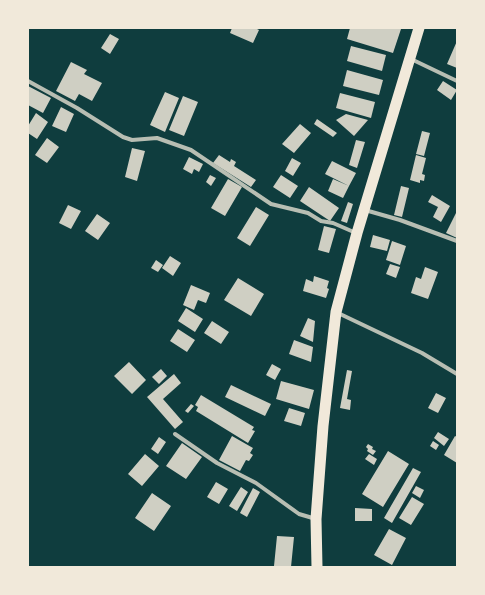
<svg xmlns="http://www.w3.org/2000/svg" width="485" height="595" font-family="'Varela Round',sans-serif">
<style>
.building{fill:#cfcfc3}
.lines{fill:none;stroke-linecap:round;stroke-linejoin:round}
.minor{stroke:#b8beb3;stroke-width:4}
.trunk{stroke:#f1e9da;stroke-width:11}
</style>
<rect width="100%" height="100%" fill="#0f3d3e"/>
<path class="building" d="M232,28H255L259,30L253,43L230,33Z
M350,28H399L401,29L393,53L347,39Z
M110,34L119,39L110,54L101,48Z
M457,41V68L447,64Z
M351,46L386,55L382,71L347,61Z
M71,62L87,70L84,74L102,83L92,101L79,94L75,101L56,91Z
M347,70L383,80L379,95L343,86Z
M443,81L457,90L451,100L437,90Z
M28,86L51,98L43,113L28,105Z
M165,92L179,98L165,132L150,125Z
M340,93L375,102L371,118L336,108Z
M183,96L198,102L184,136L169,130Z
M61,107L74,114L66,132L52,126Z
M36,113L48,122L37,139L28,133V126Z
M346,114L368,120L354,136L336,120Z
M317,119L337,133L333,137L314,124Z
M300,124L311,133L294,153L282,144Z
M422,131L430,133L424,156L416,154Z
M47,138L59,147L47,163L35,155Z
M356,140L365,142L357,168L349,165Z
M132,148L145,151L137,181L125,177Z
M219,155L230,162L231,159L236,162L234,166L256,180L251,187L213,163Z
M416,155L426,158L422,174L425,175L424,181L420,180V183L410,180Z
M189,157L203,164L199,172L194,169L192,174L183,169Z
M292,158L301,163L293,176L285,171Z
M332,161L356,173L349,186L325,174Z
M210,175L216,178L211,186L206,182Z
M281,175L298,186L290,198L273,187Z
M228,179L242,187L225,216L211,208Z
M333,179L349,186L343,198L328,191Z
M401,186L409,188L402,217L394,215Z
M309,187L339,208L330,221L300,201Z
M432,195L450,206L441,222L433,217L438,207L428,202Z
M348,202L353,204L347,223L341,221Z
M68,205L81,211L71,229L59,223Z
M256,207L269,215L250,246L237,238Z
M457,211V238L446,233Z
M97,214L110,223L98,240L85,231Z
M324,226L336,229L329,253L318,250Z
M373,235L390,240L387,251L370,247Z
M392,241L406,246L400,265L386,260Z
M170,256L181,263L173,276L162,268Z
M156,260L163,265L158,272L151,268Z
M390,264L400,267L396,278L386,274Z
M425,267L438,272L428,299L411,293L416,277L421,279Z
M314,276L329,281L327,288L329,289L326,298L303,291L306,279L313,282Z
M238,278L264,294L251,316L224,300Z
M191,285L210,293L206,303L198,300L194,310L183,305Z
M186,308L203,319L195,332L178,321Z
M308,318L315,321L313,342L300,336Z
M212,321L229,332L221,344L204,333Z
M178,329L195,340L187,352L170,341Z
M294,340L313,347L311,362L289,354Z
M129,362L146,380L132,394L114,376Z
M272,364L281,369L275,380L266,375Z
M161,369L167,376L159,384L152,377Z
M347,370L352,371L347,399L351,400L350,410L340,408Z
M174,374L181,383L163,399L183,422L175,429L147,397Z
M281,381L314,390L309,409L276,399Z
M231,385L271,404L265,416L225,397Z
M436,393L446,398L438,413L428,408Z
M201,395L254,427L252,430L255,431L248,443L196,411L198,407L195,405Z
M191,404L194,406L188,413L185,411Z
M289,408L305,413L301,426L284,421Z
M438,432L449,439L444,446L434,438Z
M232,436L253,448L250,453L253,455L249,461L246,460L240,471L219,460Z
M455,436L457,437V463L444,455Z
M159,437L166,442L158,454L151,449Z
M433,441L439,445L436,450L430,446Z
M182,443L202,457L186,479L166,466Z
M368,444L373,447L372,449L376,451L373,455L367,451L368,449L366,447Z
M388,451L409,464L383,507L362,494Z
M145,454L159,466L142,486L128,474Z
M369,454L377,459L374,465L365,459Z
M413,468L421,472L392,523L384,518Z
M216,482L228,489L219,504L207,497Z
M416,486L424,490L420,498L412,493Z
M241,487L248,492L237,511L229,506Z
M253,488L260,492L247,517L240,513Z
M152,493L171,506L154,531L135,518Z
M412,497L424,504L411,525L399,518Z
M355,508L372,509V521H355Z
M389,529L406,538L392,565L374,555Z
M277,536L294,537L291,567L274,566Z"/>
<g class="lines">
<path class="minor" d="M411,59L457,81
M28,81L77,108L123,137L132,140L157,138L191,150L271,204L308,213L321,221L333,223L356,233
M365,210L400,220L457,241
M338,313L422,353L457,374
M175,434L217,463L256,483L299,514L316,519"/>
<path class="trunk" d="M317,567L316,519L323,426L336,312L357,233L419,28"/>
</g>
<rect width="485" height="595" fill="none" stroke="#f1e9da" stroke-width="58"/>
</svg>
